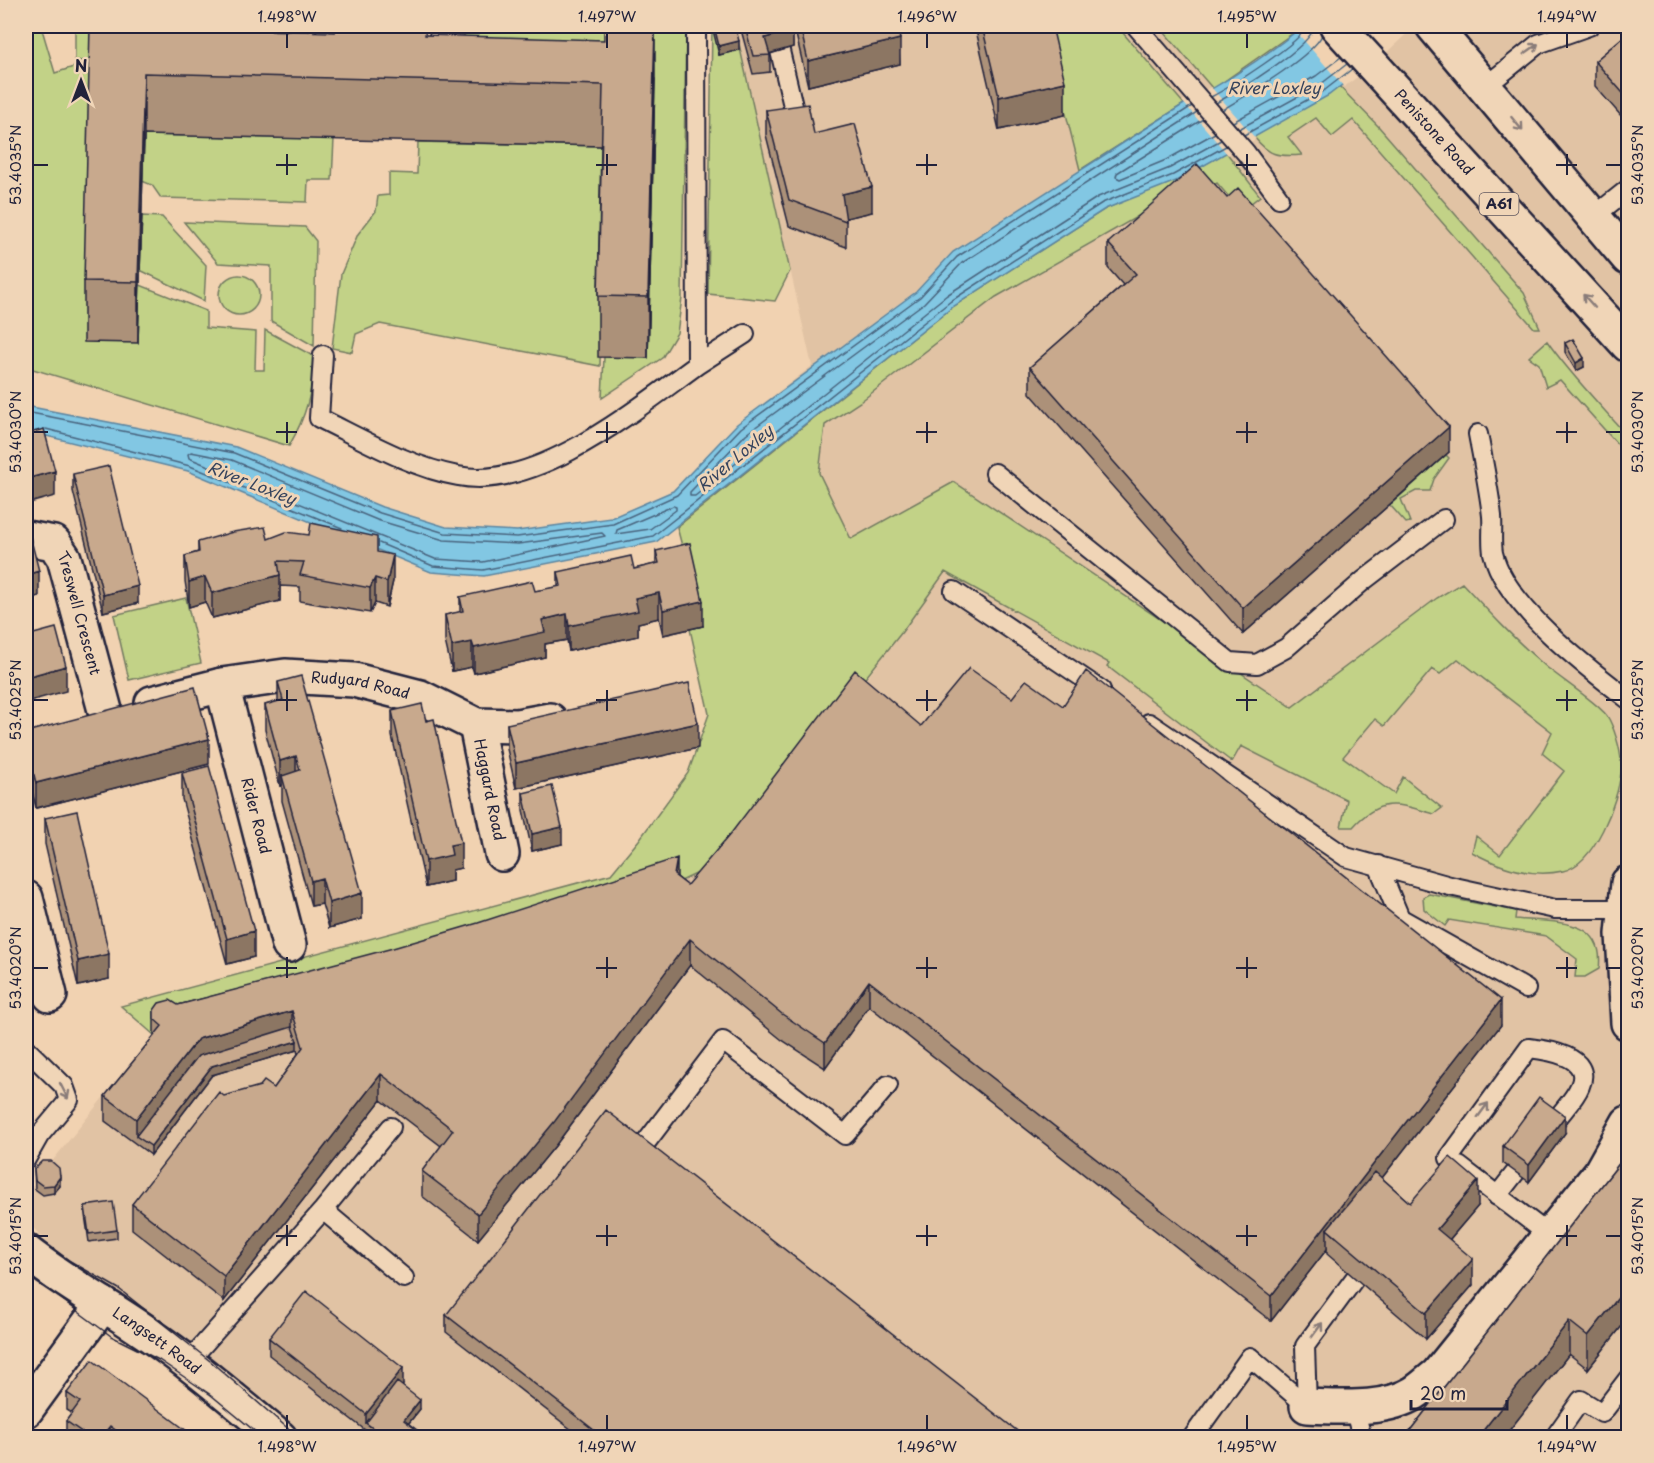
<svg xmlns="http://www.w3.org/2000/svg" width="1654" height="1463" font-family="'Playpen Sans',sans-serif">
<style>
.built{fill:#e1c3a4}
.green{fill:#c2d287;stroke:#727a61;stroke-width:1.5}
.water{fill:#82c7e3;stroke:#5c85a0;stroke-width:1.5}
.pier{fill:#f1d2b1}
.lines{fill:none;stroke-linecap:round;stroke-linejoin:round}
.shore{stroke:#48647e;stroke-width:1.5}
.service-casing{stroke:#22223b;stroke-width:22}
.minor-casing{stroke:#22223b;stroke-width:38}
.tertiary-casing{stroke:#22223b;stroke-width:38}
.trunk-casing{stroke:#22223b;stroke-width:38}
.service{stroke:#f0d5b7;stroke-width:18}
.minor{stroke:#f0d5b7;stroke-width:33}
.tertiary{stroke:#f0d5b7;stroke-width:33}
.trunk{stroke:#f0d5b7;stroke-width:33}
.tram{stroke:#22223b;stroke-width:1.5}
.wall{fill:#ac9179;stroke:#22223b;stroke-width:1.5}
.shaded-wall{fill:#8c7663;stroke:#22223b;stroke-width:1.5}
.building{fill:#c8a98d;stroke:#22223b;stroke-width:1.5}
.oneway{stroke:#897c79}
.ticks{fill:none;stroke:#22223b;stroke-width:2}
.labels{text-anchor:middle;stroke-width:6;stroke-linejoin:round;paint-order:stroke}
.shield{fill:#f0d5b7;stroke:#605860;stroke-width:1.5}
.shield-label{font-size:14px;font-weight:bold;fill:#22223b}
.street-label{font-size:15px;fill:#22223b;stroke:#f0d5b7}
.water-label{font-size:16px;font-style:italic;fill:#35435d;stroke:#f0d5b7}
.neatline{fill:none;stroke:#22223b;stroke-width:2}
.ticks-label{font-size:15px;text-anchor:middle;fill:#22223b}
</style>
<rect width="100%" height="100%" fill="#f1d2b1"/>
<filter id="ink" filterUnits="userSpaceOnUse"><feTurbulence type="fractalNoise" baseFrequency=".0167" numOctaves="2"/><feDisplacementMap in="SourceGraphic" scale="12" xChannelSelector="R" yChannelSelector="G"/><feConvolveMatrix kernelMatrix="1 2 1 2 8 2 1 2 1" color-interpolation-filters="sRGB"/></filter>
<g filter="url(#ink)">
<path class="built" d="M735,26H1628V1437H243L26,1221V1194L159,1028L676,883L732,858L902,632L737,424L812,366Z"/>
<path class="green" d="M26,26H41L55,73L89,62L75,60V26H300L307,35L139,88L140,285L206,311V328L256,332L255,370H264L265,330L315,357C312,392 307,415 289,446L26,367Z
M471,26H686L682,298L677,333L662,358L602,398L604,357L655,79L451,53Z
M712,26H735L790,271L775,301L708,294Z
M1044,26H1117L1184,104L1080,170Z
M1159,26H1291L1296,31L1213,89Z
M1339,86L1379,127L1524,293L1540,328H1534L1353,120L1332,137L1316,118L1288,137L1302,155C1276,157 1269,155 1254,137L1257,135Z
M144,135L334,139L332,180H308L307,202L161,198L152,185L142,181Z
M418,142L603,146L600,366L380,324L356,334L352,352L332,348L341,274L358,234L376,211L378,196L389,195V173L417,174Z
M1226,152L1260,196L1241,211L1217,183L1207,191L1190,173Z
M1185,175L1193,185L996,297L860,402L825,425L819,473L851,539L954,482L1292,707L1437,598L1462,583C1488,611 1514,639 1543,664C1556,676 1603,706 1609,719C1616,733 1623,757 1621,772C1618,801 1595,864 1563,871C1531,878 1499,867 1472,852L1476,836L1500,855L1564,771L1542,753L1552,732L1458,659L1440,674L1432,669L1384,726L1375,719L1343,757L1394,794L1403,777L1442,808L1434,814C1399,804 1381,796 1353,827H1341L1347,800L1241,746L1232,762L1107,666L1109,663L945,572L902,632L717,864L677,883L159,1028L154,1035L121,1006L611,874L639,840L688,773L709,714L690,629L703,626L677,527L954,306L1105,209Z
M142,216L162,217L206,265L204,301L140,270Z
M184,222L305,227L316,241L314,346L271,321V266L218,263Z
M219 295a20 20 0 1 1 40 0a20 20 0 1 1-40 0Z
M1547,341C1571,376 1601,405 1628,437V456L1560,380L1546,387L1539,364L1529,357Z
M1446,455L1449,458L1434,479L1430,491H1416L1401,499L1410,522L1406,523L1390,505Z
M186,598L201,663L129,680L114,615Z
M1429,894L1516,911L1515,919C1552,923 1606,916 1599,969L1585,977H1575L1577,959L1546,936L1449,920L1445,926L1424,909L1423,897Z"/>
<path class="water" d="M1303,26L1370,63L1329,95L1176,181L1105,209L954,306L656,542L484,576L431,572L188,471L26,431V406L236,447L382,507L446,527L517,531L611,518L673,491L737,424L916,292L953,252L1184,104C1227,82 1266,56 1303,26Z"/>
<path class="pier" d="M1298,26H1415L1372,66L1344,87L1294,29Z
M1211,87L1256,139L1228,155L1182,101Z"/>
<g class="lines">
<path class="shore" d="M1211,97C1228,88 1304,41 1306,26
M1216,103C1236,92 1313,46 1314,26
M1222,110C1245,96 1312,57 1322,35
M1197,112L962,263L924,303L746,434L690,492V496H695L947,295L1098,197L1170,168L1221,140
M1203,119L1117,173L1116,177L1120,179L1166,160L1215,133
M1233,122L1316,76L1341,57
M1239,129L1321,84L1347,64
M1244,135L1325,90L1352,69
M26,412L234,453L380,513L445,533L517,537L613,524L677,495L741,428L920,297L957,257L1192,106
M46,429L190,466L342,528
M191,452L232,460L377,520L444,540L518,544L602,533L605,536L483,562L435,559L189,458L188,454Z
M673,506L676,507V510L650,529L616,534L617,530Z
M379,543L433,566L483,570L653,536L951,301L1102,203L1173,175L1226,146"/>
<defs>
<path id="service" d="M325,26L330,37L343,48
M1136,26L1246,153L1279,198
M780,51L797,123
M424,52C437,48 439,38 442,26
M1486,86L1538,44L1589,26
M1593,217L1628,189
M323,355L319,418C364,440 410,467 458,476C536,492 636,409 697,365L696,26
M697,365L745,334
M1478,434C1483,461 1489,489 1492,516C1493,528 1491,541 1493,553C1505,605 1586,667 1628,699
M995,473L1230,662L1257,664L1286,648L1363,581L1444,519
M954,591L1101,690
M1149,723L1346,857L1450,886L1555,909H1625
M1378,865L1400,918L1526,989
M26,1049L64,1086L69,1100L39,1136L26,1159
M1449,1158L1529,1048C1547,1050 1593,1056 1580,1086C1575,1099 1561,1112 1553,1124
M645,1159L638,1153L723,1041L845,1135L888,1085
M1459,1166L1549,1235
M1497,1196L1515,1173
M323,1210L404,1278
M188,1362L323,1210L391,1127
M1307,1406L1305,1346L1355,1278
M1354,1407L1362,1438
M1192,1438L1250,1357L1307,1406
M1554,1438L1581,1400L1602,1413L1628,1379"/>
<g id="minor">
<path id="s1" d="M26,538L54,543L64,558L106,714"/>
<path id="s2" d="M222,685L289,945"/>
<path id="s3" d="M152,703L222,685L285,676L354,680L420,697L476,725L517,726L550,720"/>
<path id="s4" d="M476,725L502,854"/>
<path d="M1628,883L1623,934L1628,1023"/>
<path d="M26,898L50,995"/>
<path d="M1307,1406C1341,1407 1385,1411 1414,1393C1422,1388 1429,1381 1437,1375L1600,1173L1628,1123"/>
</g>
<g id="tertiary">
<path id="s5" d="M26,1252C64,1282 107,1305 147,1333C194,1365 236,1402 280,1438"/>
<path d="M26,1410L103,1304"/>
</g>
<g id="trunk">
<path id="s6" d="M1337,26L1628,345"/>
<path d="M1433,26L1628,258"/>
</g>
</defs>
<use href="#service" class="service-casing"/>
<use href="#minor" class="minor-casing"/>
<use href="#tertiary" class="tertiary-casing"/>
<use href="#trunk" class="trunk-casing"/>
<use href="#service" class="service"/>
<use href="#minor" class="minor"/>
<use href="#tertiary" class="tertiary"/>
<use href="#trunk" class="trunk"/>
<path class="tram" d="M26,1228L70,1261L119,1289L210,1361L299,1438
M26,1273L111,1336L159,1360L211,1395L263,1438"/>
</g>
<path class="wall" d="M139,26V27L426,35L655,79L648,358L598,357V296L601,146L144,135L138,343L84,342V281Z
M713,26H735L739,50L719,55L713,30Z
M740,26H792L793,47L770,54V72L753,74Z
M794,26H897L900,64L808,86Z
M975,26H1052L1065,115L999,130Z
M1629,32V125L1595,86V61Z
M766,110L814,134L872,212L846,218V247L789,226L766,135Z
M1108,243L1449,452L1243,634L1030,393V367L1123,285L1108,268Z
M1565,343L1584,367L1576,371L1565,352Z
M73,474L138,603L103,612L73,491Z
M268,539L377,552L393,581L387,607L375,603L370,613L300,601V587L280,586V601L212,618L205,602L189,607L185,581V556L198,552V542Z
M656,551L703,626L663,635L659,618L638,623V636L569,651L567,640L545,644V657L474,673L472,667L452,671L445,641V615L460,612V597L535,591L558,587V572L634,569L656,564Z
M278,682L362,919L329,928L322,904L311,906L282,801V785L280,786L265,730V705L278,701Z
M1012,698L1501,1025L1382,1178L1410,1203L1478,1206L1450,1239L1473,1285L1426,1339L1327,1254V1249L1271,1321L869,1006L825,1068L782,1040L690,965L555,1146L478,1240L422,1196V1171L441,1146L381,1100L224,1301L132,1229V1204L224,1096L274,1088L298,1054L297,1050L212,1075L151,1155L105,1121V1096L154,1036V1010L178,1005L677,877L687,885L921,726Z
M392,711L461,868L452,870V881L426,887L392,736Z
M507,724L698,748L516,788L507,749Z
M26,732L209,764L36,808L26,767Z
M182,773L254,957L227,964L182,799Z
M523,793L562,844L532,851L523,810Z
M45,818L109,979L78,986L45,844Z
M1565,1133L1529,1182L1503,1163V1146Z
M1629,1151V1317L1588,1369L1569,1354L1504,1437H1405Z
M34,1169L60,1186L54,1193L43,1195L35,1189Z
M85,1206L117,1230V1238L89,1242L85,1215Z
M446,1315L1025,1437H581L446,1332Z
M269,1338L403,1385L402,1386L420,1409L408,1424L426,1437H374L269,1355Z
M67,1393L195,1437H66V1421L72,1413L67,1410Z"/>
<path class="shaded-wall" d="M655,26V79L648,358V297Z
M793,30V47L765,55V38Z
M900,39V64L808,86V61Z
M739,41V50L719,55V46Z
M144,73V135L138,343V282Z
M1065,82V115L999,130V97Z
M872,187V212L842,219V194Z
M1584,358V367L1576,371V363Z
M1449,427V452L1243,634V608Z
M55,471V496L26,504V479Z
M393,555V581L387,607V582Z
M39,571V596L26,600V575Z
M280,575V601L212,618V593Z
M205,577V602L189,607V582Z
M375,578V603L370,613V588Z
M138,586V603L103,612V595Z
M659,593V618L638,623V636L569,651V626L635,598Z
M703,601V626L663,635V610Z
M567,614V640L545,644V657L474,673V648L542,620Z
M472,642V667L452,671V646Z
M66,666V691L26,702V677Z
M698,723V748L516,788V763Z
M209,739V764L36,808V783Z
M296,756V782L282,776V785L280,786V761Z
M562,827V844L532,851V834Z
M461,843V868L452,870V881L426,887V861L450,845Z
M677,858V883L674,875Z
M322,878V904L311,906V881Z
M362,893V919L329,928V903Z
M254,931V957L227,964V939Z
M690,939V965L555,1146L478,1240V1214Z
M109,954V979L78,986V961Z
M869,981V1006L825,1068V1043Z
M1501,1000V1025L1336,1237L1327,1229V1249L1271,1321V1296Z
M292,1011V1036L198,1064L136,1136V1119L198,1039Z
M297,1041V1050L212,1075L151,1155V1146L212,1066Z
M381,1074V1100L224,1301V1276Z
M1565,1116V1133L1529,1182V1165Z
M60,1177V1186L54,1193V1185Z
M1478,1181V1206L1437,1254V1229Z
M1473,1259V1285L1426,1339V1313Z
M1629,1284V1317L1588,1369V1336Z
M1569,1321V1354L1504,1437H1478Z
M403,1368V1385L370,1426L366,1423V1414Z
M420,1400V1409L404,1429V1420Z
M110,1426V1437H101Z"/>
<path class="building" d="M90,26H139V27L335,32V26H426L425,35L604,40V26H655L648,297L598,296L603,85L144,73L138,282L84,281Z
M714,26H735L739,41L719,46Z
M745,26H792L793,30L765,38L770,55L753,56Z
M800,26H897L900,39L808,61Z
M982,26H1052L1065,82L999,97Z
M1629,32V100L1595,61Z
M808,104L814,134L855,124L872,187L842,194L846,221L789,200L766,110Z
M1197,164L1227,198L1238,188L1449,427L1243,608L1030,367L1136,274L1108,243Z
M1573,339L1584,358L1576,363L1565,343Z
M44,429L55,471L26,479V434Z
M109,466L138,586L103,595L73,474Z
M311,523L377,537V552L393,555L387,582L375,578L370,588L300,575L304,562L278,561L280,575L212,593L205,577L189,582L185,556L199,552L198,542L233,532L265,527L268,539L286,532L309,535Z
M29,532L39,571L26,575V533Z
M690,543L703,601L663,610L659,593L635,598L638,611L569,626L567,614L542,620L545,632L474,648L472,642L452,646L445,615L463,611L460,597L532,581L535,591L561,586L558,572L631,556L634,569L659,563L656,551Z
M56,628L66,666L26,677V636Z
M969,668L1012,698L1026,680L1063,706L1086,671L1501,1000L1271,1296L869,981L825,1043L782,1014L690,939L555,1121L478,1214L422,1171L453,1130L381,1074L224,1276L132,1204L219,1092L224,1096L260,1086L264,1081L274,1088L303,1047L292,1011L198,1039L136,1119L105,1096L162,1026L154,1019V1010L159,1003L170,1000L178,1005L393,948L478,923L677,858L674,875L687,885L732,832L855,670L921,726Z
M301,676L362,893L329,903L322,878L311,881L282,776L300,770L296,756L280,761L265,705L283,700L278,682Z
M689,683L698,723L516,763L507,724Z
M195,687L209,739L36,783L26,742V732Z
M422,704L426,721L434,719L461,843L450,845L452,855L426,861L392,711Z
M209,766L254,931L227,939L182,773Z
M552,786L562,827L532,834L523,793Z
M77,811L109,954L78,961L45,818Z
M292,1027L297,1041L212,1066L151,1146L136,1136L198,1056Z
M1539,1097L1565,1116L1529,1165L1503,1146Z
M606,1110L1025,1437H603L446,1315Z
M1629,1151V1284L1588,1336L1569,1321L1478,1437H1405Z
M1450,1157L1478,1181L1437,1229L1473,1259L1426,1313L1327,1229L1375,1172L1410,1203Z
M42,1161H51L59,1168L60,1177L54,1185L43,1186L35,1180L34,1169Z
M113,1202L117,1230L89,1234L85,1206Z
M306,1291L403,1368L366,1414L269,1338Z
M92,1360L195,1437H125L110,1426L101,1437H89L66,1421L80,1402L67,1393Z
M397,1382L420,1400L404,1420L426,1437H385L366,1423Z"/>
<defs><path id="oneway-shaft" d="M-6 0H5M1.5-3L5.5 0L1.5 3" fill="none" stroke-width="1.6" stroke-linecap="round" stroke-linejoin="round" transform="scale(1.5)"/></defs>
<g class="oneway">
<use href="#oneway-shaft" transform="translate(1531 49) rotate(-35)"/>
<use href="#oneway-shaft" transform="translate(1517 124) rotate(51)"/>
<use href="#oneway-shaft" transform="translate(1589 301) rotate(-132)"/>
<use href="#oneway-shaft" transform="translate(64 1091) rotate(63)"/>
<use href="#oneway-shaft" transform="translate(1483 1110) rotate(-54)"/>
<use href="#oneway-shaft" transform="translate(1317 1330) rotate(-54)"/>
</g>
</g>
<path class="ticks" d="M287,33V48M607,33V48M927,33V48M1247,33V48M1567,33V48M287,154V175M607,154V175M927,154V175M1247,154V175M1567,154V175M33,165H48M276,165H297M596,165H617M916,165H937M1236,165H1257M1556,165H1577M1606,165H1621M287,422V443M607,422V443M927,422V443M1247,422V443M1567,422V443M33,432H48M276,432H297M596,432H617M916,432H937M1236,432H1257M1556,432H1577M1606,432H1621M287,690V711M607,690V711M927,690V711M1247,690V711M1567,690V711M33,700H48M276,700H297M596,700H617M916,700H937M1236,700H1257M1556,700H1577M1606,700H1621M287,957V978M607,957V978M927,957V978M1247,957V978M1567,957V978M33,968H48M276,968H297M596,968H617M916,968H937M1236,968H1257M1556,968H1577M1606,968H1621M287,1225V1246M607,1225V1246M927,1225V1246M1247,1225V1246M1567,1225V1246M33,1236H48M276,1236H297M596,1236H617M916,1236H937M1236,1236H1257M1556,1236H1577M1606,1236H1621M287,1415V1430M607,1415V1430M927,1415V1430M1247,1415V1430M1567,1415V1430"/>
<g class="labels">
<rect class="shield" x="1479.5" y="193" width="39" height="22" rx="4.5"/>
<g class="shield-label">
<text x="1499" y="209">A61</text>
</g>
<g class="street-label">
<text dy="5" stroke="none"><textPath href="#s6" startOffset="144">Penistone Road</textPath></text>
<text dy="5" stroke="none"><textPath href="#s1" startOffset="104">Treswell Crescent</textPath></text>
<text dy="5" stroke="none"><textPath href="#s3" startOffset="212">Rudyard Road</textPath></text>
<text dy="5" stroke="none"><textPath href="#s4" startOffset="66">Haggard Road</textPath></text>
<text dy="5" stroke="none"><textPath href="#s2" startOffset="135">Rider Road</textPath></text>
<text dy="5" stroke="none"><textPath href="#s5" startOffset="158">Langsett Road</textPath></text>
</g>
<g class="water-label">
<text x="1274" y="94">River Loxley</text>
<text transform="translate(735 458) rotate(-40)" y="6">River Loxley</text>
<text transform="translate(252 483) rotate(21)" y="6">River Loxley</text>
</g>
</g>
<rect width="1654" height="1463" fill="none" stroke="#f0d5b7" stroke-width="66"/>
<g transform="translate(81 81)" stroke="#f0d5b7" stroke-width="4.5" paint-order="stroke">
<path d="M0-4.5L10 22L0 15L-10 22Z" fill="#22223b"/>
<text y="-9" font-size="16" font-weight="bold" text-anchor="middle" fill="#22223b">N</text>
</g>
<path d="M1411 1400v9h96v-9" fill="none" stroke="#22223b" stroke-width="3"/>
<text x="1420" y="1400" font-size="18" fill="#22223b" stroke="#f0d5b7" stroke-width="4.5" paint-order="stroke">20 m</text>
<rect x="33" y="33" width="1588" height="1397" class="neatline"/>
<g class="ticks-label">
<text x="287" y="22">1.498°W</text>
<text x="607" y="22">1.497°W</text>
<text x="927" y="22">1.496°W</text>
<text x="1247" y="22">1.495°W</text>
<text x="1567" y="22">1.494°W</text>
<text transform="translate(16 165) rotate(-90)" y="5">53.4035°N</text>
<text transform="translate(1638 165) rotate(-90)" y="5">53.4035°N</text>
<text transform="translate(16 432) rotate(-90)" y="5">53.4030°N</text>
<text transform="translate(1638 432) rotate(-90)" y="5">53.4030°N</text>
<text transform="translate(16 700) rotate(-90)" y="5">53.4025°N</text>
<text transform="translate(1638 700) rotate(-90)" y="5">53.4025°N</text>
<text transform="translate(16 968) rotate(-90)" y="5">53.4020°N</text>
<text transform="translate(1638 968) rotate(-90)" y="5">53.4020°N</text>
<text transform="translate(16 1236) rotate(-90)" y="5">53.4015°N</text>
<text transform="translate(1638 1236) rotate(-90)" y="5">53.4015°N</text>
<text x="287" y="1452">1.498°W</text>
<text x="607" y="1452">1.497°W</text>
<text x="927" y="1452">1.496°W</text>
<text x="1247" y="1452">1.495°W</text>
<text x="1567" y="1452">1.494°W</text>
</g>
</svg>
